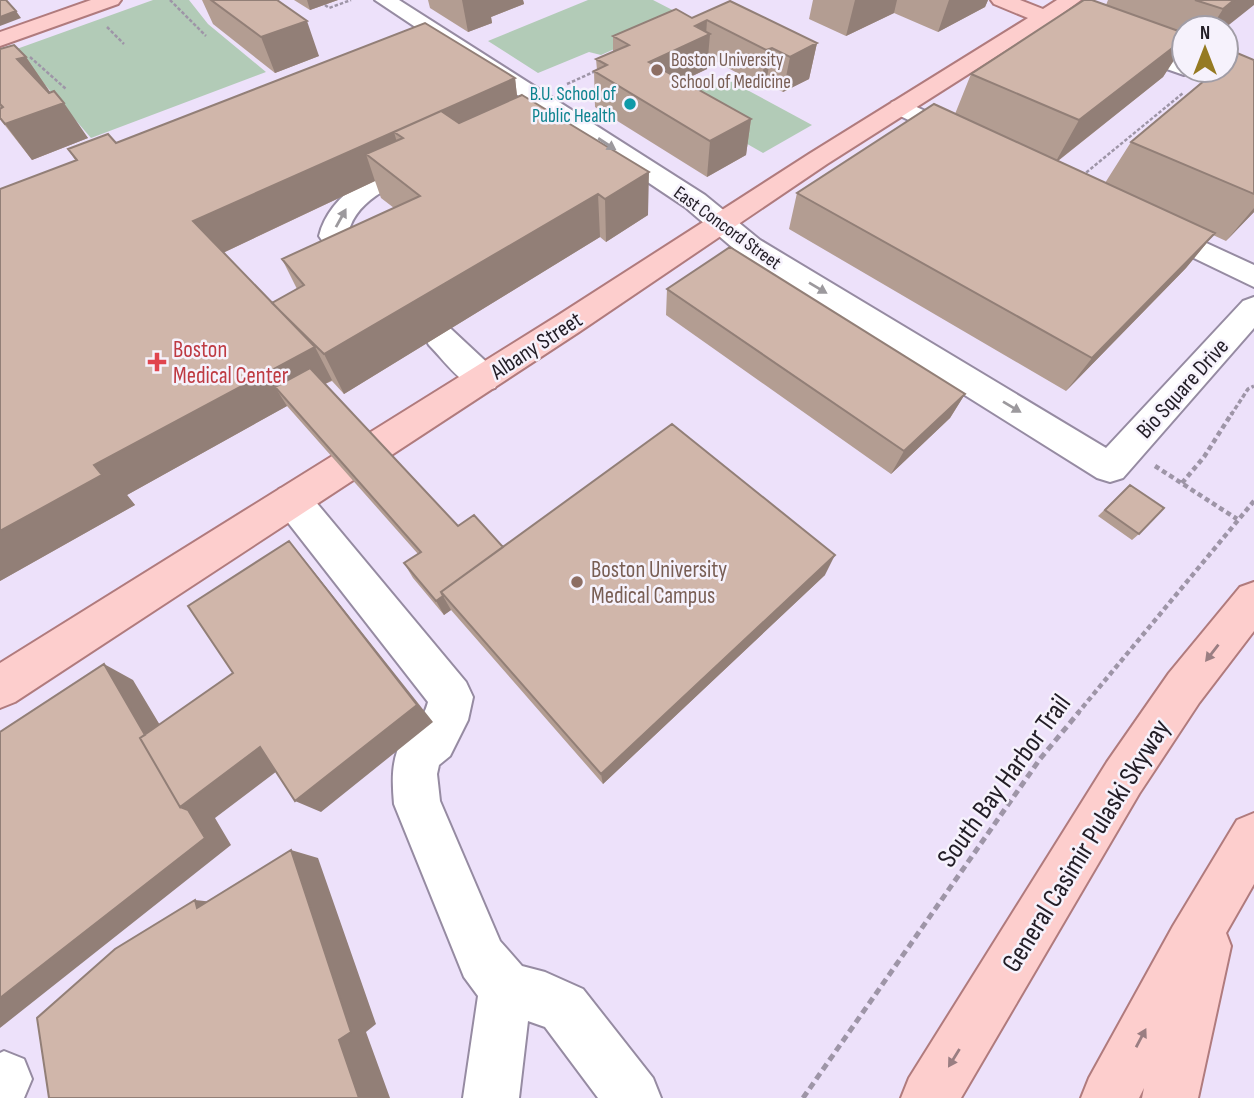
<svg xmlns="http://www.w3.org/2000/svg" width="1254" height="1098" font-family="'Sofia Sans Condensed',sans-serif">
<style>
.green{fill:#b2cbb7}
.lines{fill:none;stroke-linecap:round;stroke-linejoin:round}
.minor-casing{stroke:#968ba2;stroke-width:4}
.major-casing{stroke:#b07b7d;stroke-width:4}
.path-far3{stroke:#9e95a7;stroke-width:2.5;stroke-dasharray:3.5 2;stroke-linecap:butt}
.path-far2{stroke:#9e95a7;stroke-width:3.5;stroke-dasharray:4.5 2.5;stroke-linecap:butt}
.path-far1{stroke:#9e95a7;stroke-width:4.5;stroke-dasharray:5 3.5;stroke-linecap:butt}
.path{stroke:#9e95a7;stroke-width:5;stroke-dasharray:7 4.5;stroke-linecap:butt}
.minor{fill:#fff;fill-rule:evenodd}
.major{fill:#fdcecd;fill-rule:evenodd}
.wall{fill:#b39d92;fill-rule:evenodd}
.shaded-wall{fill:#927f77}
.building{fill:#d0b6aa;stroke:#927f77;stroke-width:2}
.oneway{fill:#9c999d}
.oneway2{fill:#9a7e82}
.education-dot{fill:#8d6e63;stroke:#f6f2fc;stroke-width:2.5}
.culture-dot{fill:#0f9aa8;stroke:#f6f2fc;stroke-width:2.5}
.health-dot{fill:#e0444e;stroke:#f6f2fc;stroke-width:2.5}
.labels{text-anchor:middle;stroke-width:5;stroke-linejoin:round;paint-order:stroke}
.far-education-label{font-size:19px;fill:#785e54;stroke:#f6f2fc;text-anchor:start}
.far-culture-label{font-size:19px;fill:#0d838f;stroke:#f6f2fc;text-anchor:end}
.far-street-label{font-size:19px;fill:#221d26;stroke:#f6f2fc}
.street-label{font-size:23px;fill:#221d26;stroke:#f6f2fc}
.health-label{font-size:23px;fill:#be3a42;stroke:#f6f2fc;text-anchor:start}
.education-label{font-size:23px;fill:#785e54;stroke:#f6f2fc;text-anchor:start}
.near-street-label{font-size:28px;fill:#221d26;stroke:#f6f2fc}
</style>
<rect width="100%" height="100%" fill="#ede1fa"/>
<path class="green" d="M153,0H189L208,24L266,72L91,138L40,79L0,55Z
M588,0H653L686,17L601,55L589,52L538,73L488,41Z
M723,77L812,125L763,153L674,102Z"/>
<g class="lines">
<defs>
<path id="minor" d="M375,0H399L705,195L760,240L1106,448L1243,301L1254,297V328L1123,478L1110,482L1097,478L740,254L685,207Z
M1123,39L1184,60V70H1194L1184,75L1115,51L1112,46L1115,41Z
M901,100L974,133L978,138L974,143L965,146L956,143L892,112L889,107L892,102Z
M425,154L434,157L438,162L434,167C402,182 356,196 348,234L383,270L378,277C355,283 331,255 319,236C330,191 383,165 425,154Z
M1152,218L1254,265V287L1142,233L1138,227L1142,221Z
M440,326L451,329L495,370L499,379L495,388C467,396 447,363 429,345L424,337L429,329Z
M292,485L305,489L466,682L473,697L468,720L450,756L439,765L437,774L440,801L500,941L522,966L545,972L583,989L653,1078L661,1098H598L545,1027L528,1021L519,1098H463L478,996L464,977L394,804C392,781 391,759 403,738C412,724 423,722 428,702L279,511L274,500L279,489Z
M4,1051L24,1059L32,1079L24,1098H0V1053Z"/>
<path id="major" d="M91,0H121L118,4L0,46V32Z
M991,0H1020L1043,9L1057,0H1081L1052,21L827,164L579,332L15,702L0,708V663L557,316L809,154L1028,18L994,4Z
M1254,582V631L1199,703L1139,794L961,1098H901L909,1078L1107,762L1169,673L1240,587Z
M1254,813V884L1226,933L1231,946L1198,1098H1142L1144,1088L1139,1098H1081L1089,1078L1173,926L1237,820Z"/>
</defs>
<use href="#minor" class="minor-casing"/>
<use href="#major" class="major-casing"/>
<path class="path-far3" d="M170,0L206,36
M325,5L329,8L351,0
M107,27L124,44
M30,57L66,89
M567,84L598,70
M1082,176L1183,93"/>
<path class="path-far2" d="M1231,415L1248,389L1254,386"/>
<path class="path-far1" d="M1155,466L1237,519
M1182,483L1204,457L1232,413
M1077,714L1254,501"/>
<path class="path" d="M803,1098L1040,759L1079,712"/>
<use href="#minor" class="minor"/>
<use href="#major" class="major"/>
</g>
<path class="wall" d="M202,0H277L319,56L275,73L213,24Z
M294,0H338L310,10Z
M428,0H523L524,4L491,17L492,23L468,32L430,8Z
M813,0H988L985,7L938,32L894,13L846,36L809,19Z
M1108,0H1254L1225,28H1184V47H1182L1163,77L1058,161L1105,183L1131,142L1254,60V212L1226,241L1213,235L1186,268L1066,391L789,229L797,193L955,114L971,74L1106,5Z
M730,1L817,43L809,79L783,92L766,83L761,86L708,57L707,69L682,81L751,119L746,155L707,177L595,107L594,71L597,70L596,59L613,52V36L692,18Z
M0,49L26,57L50,92H49L88,138L32,160L0,119Z
M515,78L517,97L648,215L606,242L600,237L344,394L332,381L325,384L458,526L503,547L825,575L603,784L451,610L444,615L413,578L404,563L418,554L287,406L127,495L135,505L0,581L75,160L68,149L116,143ZM375,181L381,198L394,208L282,259L297,289L272,303L223,253Z
M667,289L965,394L950,418L891,474L666,315Z
M1130,485L1139,534L1132,540L1098,516Z"/>
<path class="shaded-wall" d="M307,0H338L310,10Z
M462,0H523L524,4L491,17L492,23L468,32Z
M855,0H897L894,13L846,36Z
M949,0H988L985,7L938,32Z
M1234,0H1254V5L1225,28H1211L1223,9Z
M16,11L21,18L0,26V17Z
M707,20L706,36L710,34L707,69L648,97L649,62L695,26Z
M307,21L319,56L275,73L261,37Z
M1184,39V45L1163,77L1055,163L1079,120Z
M817,43L809,79L783,92L790,57Z
M772,48L766,83L761,86L766,50Z
M26,57L50,92L42,95L17,59Z
M515,78L519,113L403,138L394,132L404,167L366,154L375,181L214,257L193,221Z
M64,103L88,138L32,160L5,124Z
M751,119L746,155L707,177L710,141Z
M649,172L648,215L606,242L605,199Z
M598,194L600,237L344,394L324,354Z
M1254,208V212L1226,241Z
M1215,233L1186,268L1066,391L1092,358Z
M315,347L332,380L290,404L275,387L287,406L127,495L135,505L0,581V531L94,465Z
M965,394L950,418L891,474L904,451Z
M289,541L311,568L433,722L321,812L295,801Z
M835,555L825,575L603,784L601,774Z
M443,596L451,610L444,615L436,601Z
M104,664L133,680L200,792L260,747L289,762L215,818L231,845L0,1028V998L180,807Z
M291,850L318,858L376,1024L366,1032L390,1098H359L339,1040Z
M195,900L232,904L197,908Z"/>
<path class="building" d="M0,0H6L16,11L0,17Z
M211,0H277L307,21L261,37Z
M1084,0H1092L1184,33V39L1079,120L971,74Z
M1195,0H1234L1223,9Z
M730,1L817,43L790,57L772,48L766,50L707,20L695,26L710,34L649,62L751,119L710,141L594,71L607,65L596,59L629,45L613,36L676,9L692,18Z
M425,23L515,78L193,221L315,347L94,465L102,475L0,531V189L77,160L68,149L108,134L116,143Z
M14,45L26,57L17,59L49,93L54,91L64,103L5,124L0,118V109L3,107L0,104V49Z
M1237,53L1254,60V194L1131,142L1217,70H1226V62Z
M522,95L649,172L605,199L598,194L324,354L272,303L304,285L282,259L420,196L366,154L403,138L394,132L441,111L459,123Z
M934,104L1215,233L1092,358L797,193Z
M730,247L965,394L904,451L667,289Z
M310,368L458,526L474,515L503,547L441,592L443,596L436,601L404,563L421,552L275,387Z
M672,424L835,555L601,774L441,592Z
M1130,485L1164,508L1139,534L1105,510Z
M289,541L417,705L295,801L260,747L180,807L140,738L233,673L188,606Z
M104,664L145,735L140,738L180,807L188,810L205,838L0,998V732Z
M291,850L351,1032L339,1040L359,1098H49L37,1018L115,949L195,900L197,908Z"/>
<defs><path id="oneway-solid" d="M-6-.8H1V-3.2L6.5 0L1 3.2V.8H-6Z" transform="scale(1.75)"/></defs>
<g class="oneway">
<use href="#oneway-solid" transform="translate(607 144) rotate(33)"/>
<use href="#oneway-solid" transform="translate(341 218) rotate(-61)"/>
<use href="#oneway-solid" transform="translate(818 288) rotate(31)"/>
<use href="#oneway-solid" transform="translate(1012 407) rotate(31)"/>
</g>
<g class="oneway2">
<use href="#oneway-solid" transform="translate(1212 653) rotate(128)"/>
<use href="#oneway-solid" transform="translate(1141 1038) rotate(-62)"/>
<use href="#oneway-solid" transform="translate(954 1058) rotate(122)"/>
</g>
<g class="education-dot">
<circle cx="657" cy="70" r="7"/>
<circle cx="577" cy="582" r="7"/>
</g>
<circle class="culture-dot" cx="630" cy="104" r="7"/>
<path class="health-dot" d="M153.5 351.5h7v7h7v7h-7v7h-7v-7h-7v-7h7z"/>
<g class="labels">
<g class="far-education-label">
<text x="671" y="66">Boston University<tspan x="671" dy="22">School of Medicine</tspan></text>
</g>
<g class="far-culture-label">
<text x="616" y="100">B.U. School of<tspan x="616" dy="22">Public Health</tspan></text>
</g>
<g class="far-street-label">
<text transform="translate(728 227) rotate(36)" y="7">East Concord Street</text>
</g>
<g class="street-label">
<text transform="translate(536 345) rotate(-33)" y="8">Albany Street</text>
<text transform="translate(1182 388) rotate(-48)" y="8">Bio Square Drive</text>
</g>
<g class="health-label">
<text x="173" y="357">Boston<tspan x="173" dy="26">Medical Center</tspan></text>
</g>
<g class="education-label">
<text x="591" y="577">Boston University<tspan x="591" dy="26">Medical Campus</tspan></text>
</g>
<g class="near-street-label">
<text transform="translate(1003 780) rotate(-54)" y="10">South Bay Harbor Trail</text>
<text transform="translate(1085 845) rotate(-58)" y="10">General Casimir Pulaski Skyway</text>
</g>
</g>
<g transform="translate(1205 49)"><circle r="33" fill="#f6f2fc" stroke="#a19da6" stroke-width="2"/>
<path d="M0-5L12 26L0 18L-12 26Z" fill="#957a22"/>
<text y="-10" font-size="19" font-weight="bold" text-anchor="middle" fill="#221d26">N</text>
</g>
</svg>
